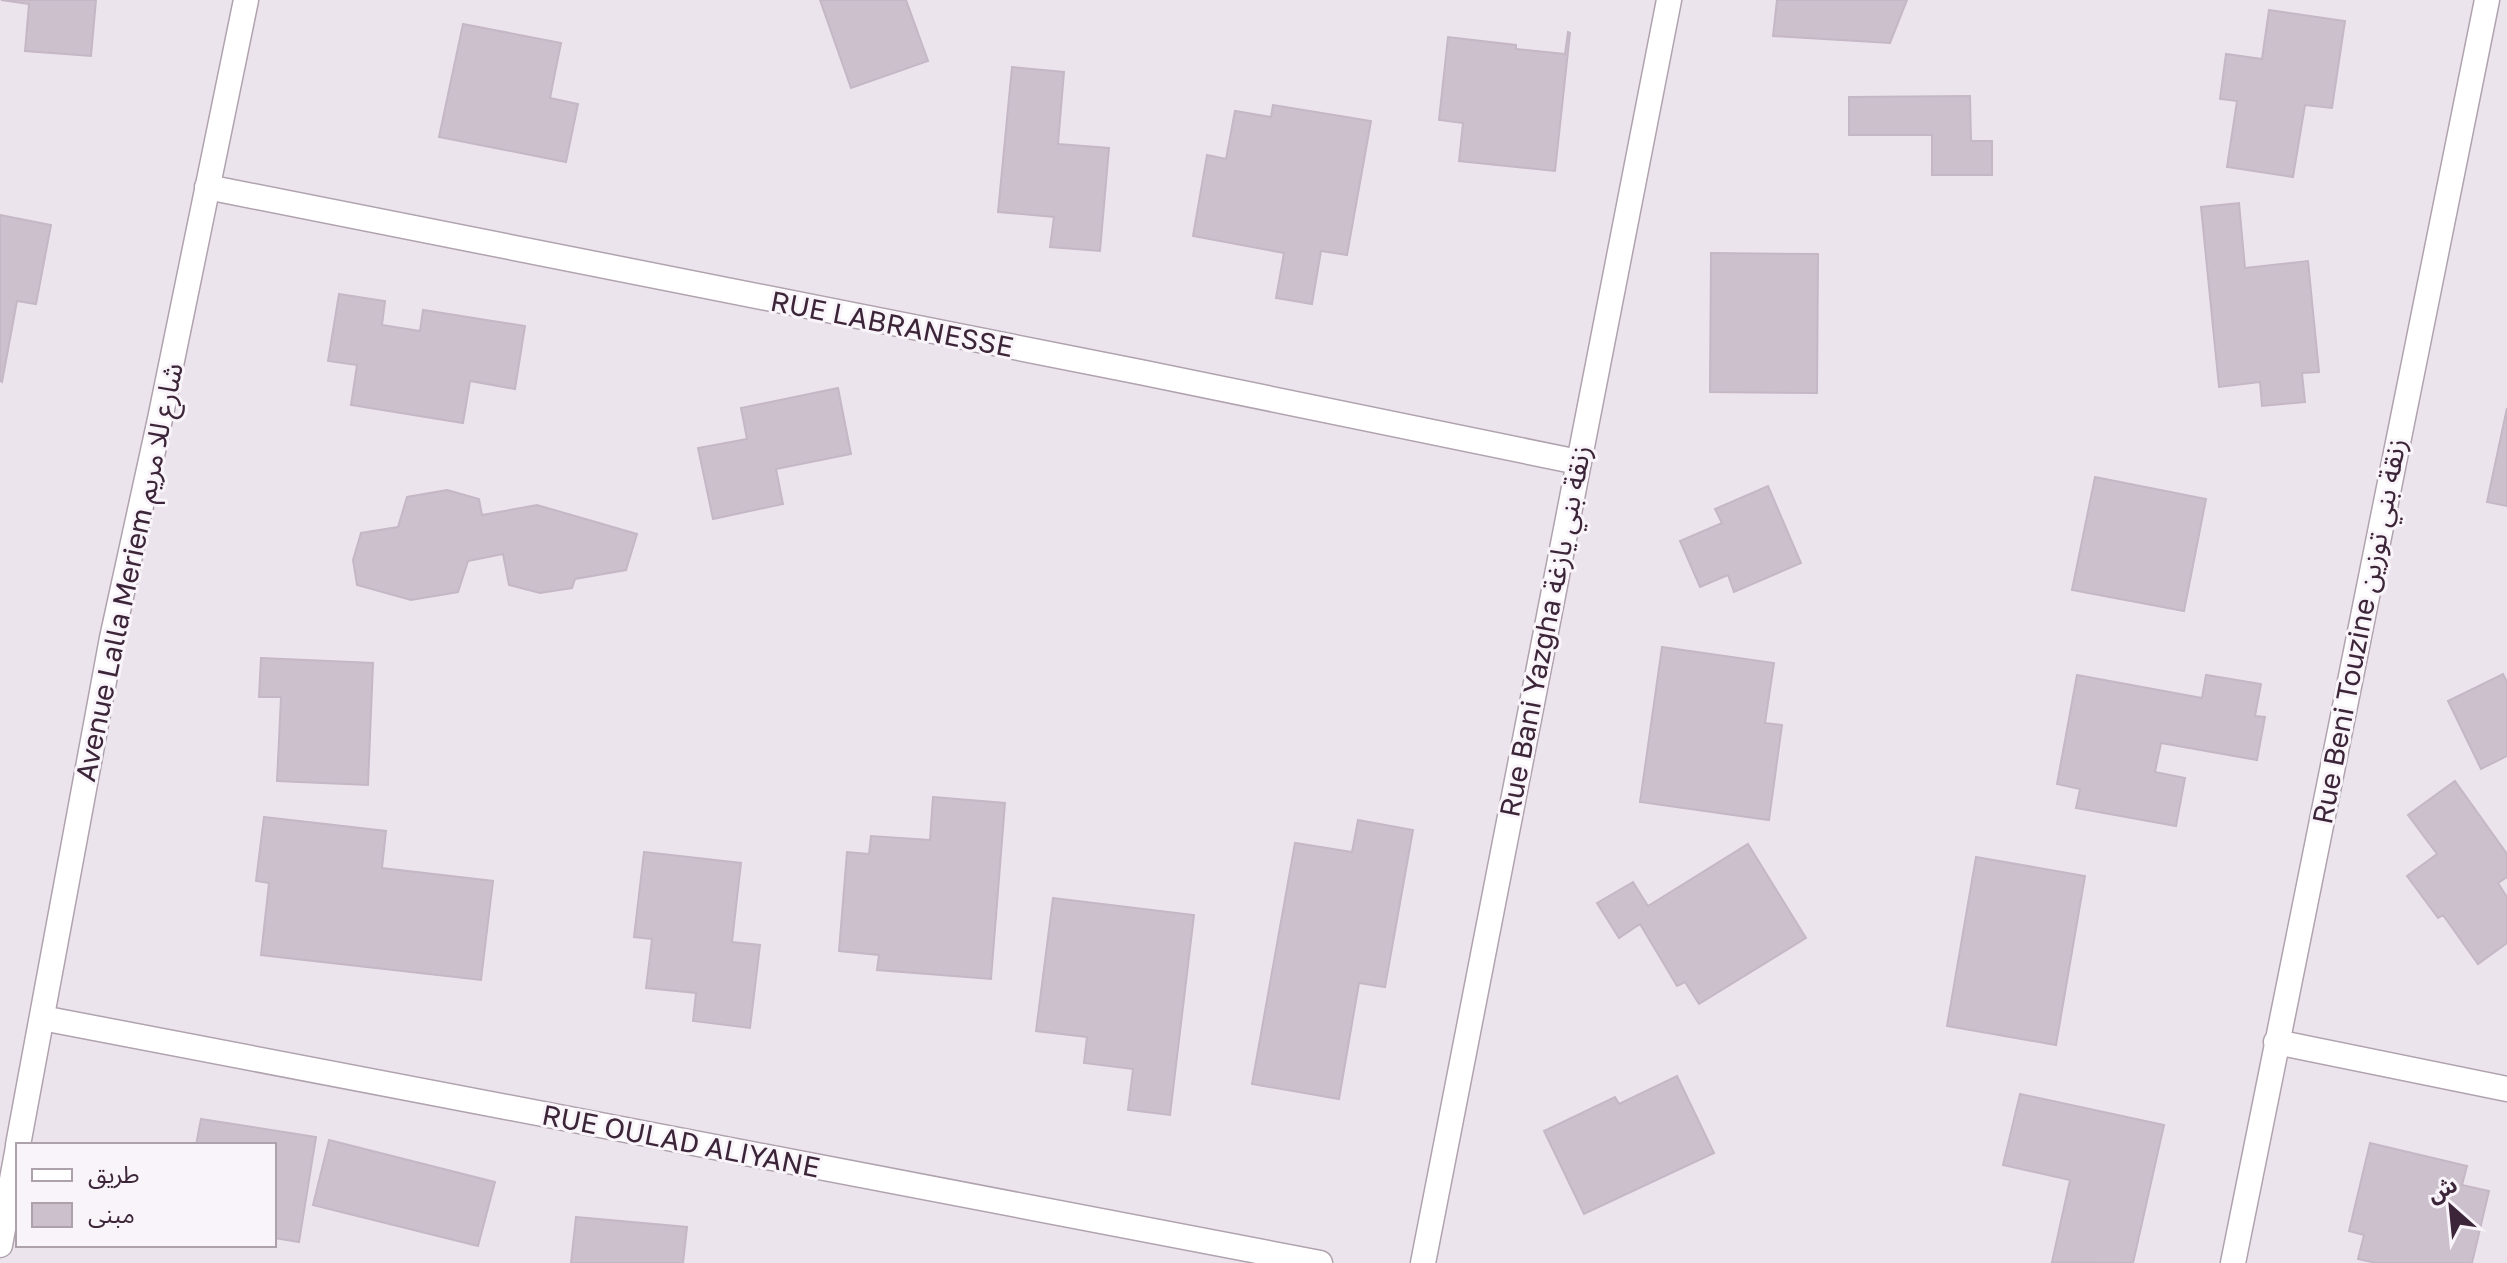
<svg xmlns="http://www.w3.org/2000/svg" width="2507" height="1263" font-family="'Golos Text','Noto Sans Arabic',sans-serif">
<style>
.building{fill:#ccc0cc;stroke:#c5b7c5;stroke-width:2}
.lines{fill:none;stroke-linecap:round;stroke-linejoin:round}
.minor-casing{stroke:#b0a3af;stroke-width:27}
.minor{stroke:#fff;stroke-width:24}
.labels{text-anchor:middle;stroke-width:6;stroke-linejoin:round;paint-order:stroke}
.street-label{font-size:28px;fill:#3c2538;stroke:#f8f4f9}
</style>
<rect width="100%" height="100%" fill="#ece4ec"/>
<path class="building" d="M1,0H96L91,56L25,51L29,4Z
M820,0H906L928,61L851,88Z
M1777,0H1907L1890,43L1773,36Z
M2269,10L2345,21L2332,108L2305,105L2293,177L2227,167L2237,101L2220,99L2226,54L2262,59Z
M463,24L561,43L550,98L578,104L566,162L439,137Z
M1568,32L1570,33L1555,171L1459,161L1463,123L1439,120L1448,37L1516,45V49L1565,54Z
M1012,67L1064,72L1058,144L1109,148L1100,251L1050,247L1054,217L998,212Z
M1970,96L1971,141H1992V175H1932V135H1849V97Z
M1273,105L1371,121L1347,255L1321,251L1312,304L1276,298L1284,253L1193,236L1207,155L1226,159L1235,111L1271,117Z
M2239,203L2245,268L2308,261L2319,372L2302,373L2305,402L2262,406L2260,382L2219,387L2201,207Z
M0,215L51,225L36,304L17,301L2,382L0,381Z
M1711,253L1818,254L1817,393L1710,392Z
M339,294L385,301L382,325L420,331L423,310L525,326L515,389L470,381L463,423L351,405L357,365L328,361Z
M838,388L851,454L776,469L783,504L713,519L698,448L747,439L741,408Z
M2507,408V506L2487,502Z
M2095,477L2206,499L2184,611L2072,590Z
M1768,486L1801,563L1734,592L1728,575L1700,587L1680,541L1722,523L1715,509Z
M447,490L479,499L482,515L537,505L637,534L626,570L575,579L572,588L540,593L509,585L503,554L468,561L458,592L411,600L357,585L353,560L361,533L398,527L407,497Z
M1662,647L1774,663L1765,723L1782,725L1769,820L1640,802Z
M261,658L373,663L368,785L277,781L281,697H259Z
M2503,674L2507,682V756L2481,769L2448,701Z
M2077,675L2202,698L2206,675L2261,684L2255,716L2265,717L2257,760L2161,743L2155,772L2185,778L2176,826L2076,808L2080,789L2057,784Z
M2455,781L2507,854V877L2498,883L2507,897V943L2478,964L2443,915L2438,918L2407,876L2437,854L2408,815Z
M933,797L1005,803L991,979L877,970L879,955L839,951L847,852L869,854L871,836L930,840Z
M264,817L386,831L382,868L493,881L481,980L261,955L269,883L256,881Z
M1358,820L1413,830L1385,987L1359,983L1339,1099L1252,1084L1295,843L1352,852Z
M1748,844L1806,938L1699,1004L1685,982L1677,986L1640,924L1619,938L1597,903L1633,882L1648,906Z
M644,852L741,863L732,942L760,945L750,1028L693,1021L696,993L646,988L652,939L634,937Z
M1976,857L2085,876L2056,1045L1947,1026Z
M1053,898L1194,915L1170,1115L1128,1110L1133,1069L1084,1063L1087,1037L1036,1031Z
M1677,1076L1714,1153L1584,1214L1544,1131L1615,1097L1619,1104Z
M2020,1094L2164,1125L2133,1263L2052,1262L2070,1180L2003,1165Z
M201,1119L316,1137L299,1242L274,1238V1145H196Z
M329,1140L495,1182L478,1246L313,1205Z
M2370,1143L2467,1166L2462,1185L2489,1191L2472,1263H2376L2358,1259L2364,1235L2349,1231Z
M576,1217L687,1227L683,1263H571Z"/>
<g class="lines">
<defs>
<path id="minor" d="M207,187L1140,372L1578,462
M42,1018L1320,1263
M2276,1042L2507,1089
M18,1145L112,638L160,419L246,0
M0,1245L18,1147
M1423,1263L1669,0
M2233,1263L2487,0"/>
</defs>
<use href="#minor" class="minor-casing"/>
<use href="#minor" class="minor"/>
</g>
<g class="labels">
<g class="street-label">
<text transform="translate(892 324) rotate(11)" y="10">RUE LABRANESSE</text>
<text transform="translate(129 572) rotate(-78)" y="10">Avenue Lalla Meriem شارع للا مريم</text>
<text transform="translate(1545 631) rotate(-79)" y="10">Rue Bani Yazgha زنقة بني يازغة</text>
<text transform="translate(2359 631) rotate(-79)" y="10">Rue Beni Touzine زنقة بني توزين</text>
<text transform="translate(681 1141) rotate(11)" y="10">RUE OULAD ALIYANE</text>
</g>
</g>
<rect x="16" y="1143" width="260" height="104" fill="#f8f4f9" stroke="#ada1ac" stroke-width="2"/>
<rect x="32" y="1169" width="40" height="12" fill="#ffffff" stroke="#ada1ac" stroke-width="2"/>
<text x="88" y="1183" font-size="24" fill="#3c2538">طريق</text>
<rect x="32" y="1203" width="40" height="24" fill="#ccc0cc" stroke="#ada1ac" stroke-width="2"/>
<text x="88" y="1223" font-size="24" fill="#3c2538">مبنى</text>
<g transform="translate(2451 1207) rotate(333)" stroke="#f8f4f9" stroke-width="6" paint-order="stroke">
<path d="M0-6L14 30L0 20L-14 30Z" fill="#3c2538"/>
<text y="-12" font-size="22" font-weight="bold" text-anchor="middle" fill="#3c2538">ش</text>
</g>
</svg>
